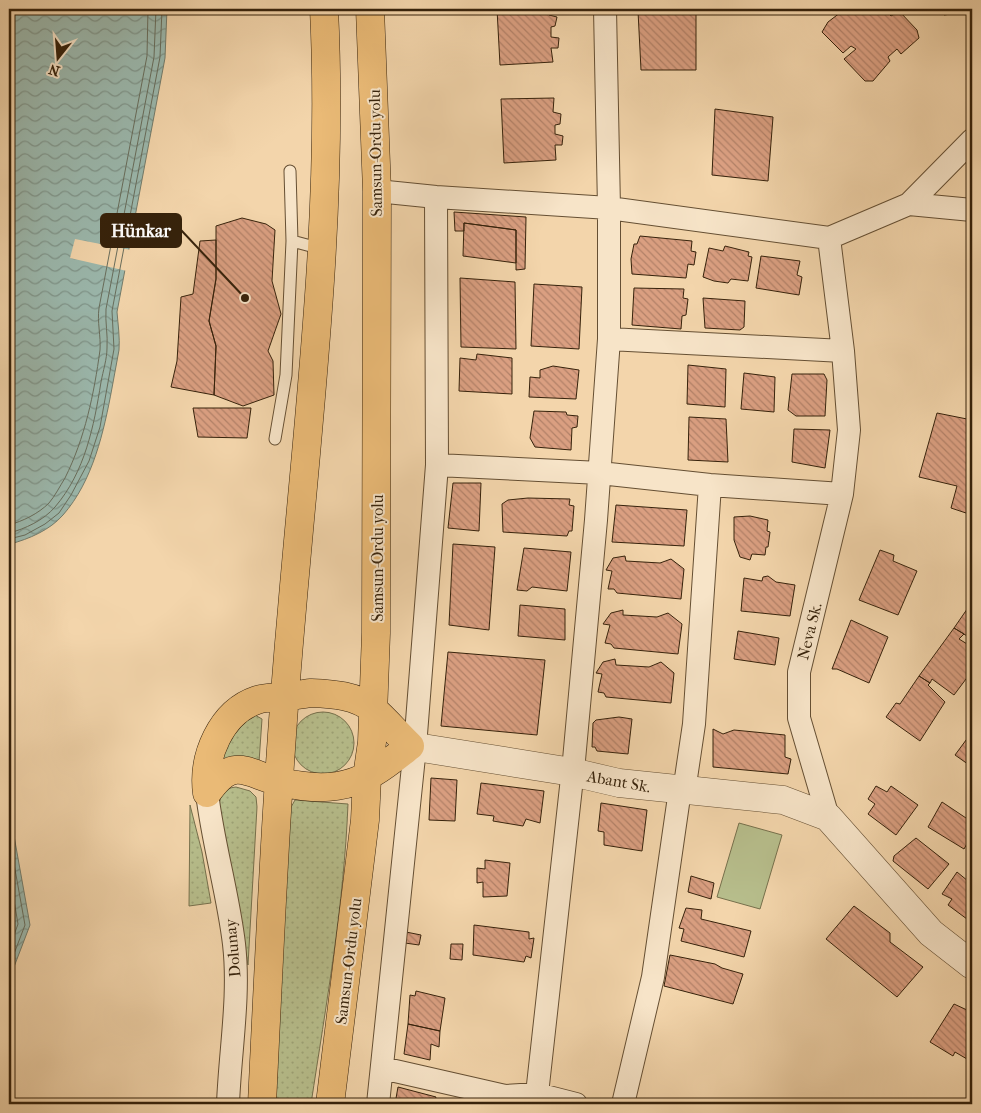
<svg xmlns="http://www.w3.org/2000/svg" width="981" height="1113" font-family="'IM FELL French Canon',serif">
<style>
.grass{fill:url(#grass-dots);stroke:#76704c}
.pitch{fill:#b7be8c;stroke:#76704c}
.water{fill:url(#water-waves);stroke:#737c6c}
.pier{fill:#f3d5ab}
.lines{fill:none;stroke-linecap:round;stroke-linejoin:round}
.shore{stroke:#686d5c;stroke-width:1}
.building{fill:url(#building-back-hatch);stroke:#36220b}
.service-casing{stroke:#654f33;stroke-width:13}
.minor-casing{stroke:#654f33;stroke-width:24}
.tertiary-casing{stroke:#654f33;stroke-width:29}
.trunk-casing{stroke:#36220b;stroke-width:29}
.service{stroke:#f7e4c8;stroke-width:11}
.minor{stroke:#f7e4c8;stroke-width:22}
.tertiary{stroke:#f7e4c8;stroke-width:28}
.trunk{stroke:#eaba76;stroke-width:28}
.labels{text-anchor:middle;stroke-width:4;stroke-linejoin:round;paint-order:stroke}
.street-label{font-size:16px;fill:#36220b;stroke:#f7e4c8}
.leader{fill:none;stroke:#36220b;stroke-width:2}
.callout-dot{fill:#36220b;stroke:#f7e4c8;stroke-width:2}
.callout{fill:#36220b;stroke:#36220b;stroke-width:2}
.callout-label{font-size:18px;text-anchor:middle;font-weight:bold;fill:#fff}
</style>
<defs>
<pattern id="grass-dots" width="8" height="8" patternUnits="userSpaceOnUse" patternTransform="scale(1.25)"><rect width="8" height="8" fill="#b7be8c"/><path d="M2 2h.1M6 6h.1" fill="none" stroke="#9ea377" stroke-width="1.8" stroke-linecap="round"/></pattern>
<pattern id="water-waves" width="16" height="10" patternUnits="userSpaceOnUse" patternTransform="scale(1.25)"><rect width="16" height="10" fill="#9bb8ad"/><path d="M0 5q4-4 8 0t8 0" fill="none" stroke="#7f958b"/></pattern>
<pattern id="building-back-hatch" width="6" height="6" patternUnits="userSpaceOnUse" patternTransform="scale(1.25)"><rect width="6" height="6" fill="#da9f81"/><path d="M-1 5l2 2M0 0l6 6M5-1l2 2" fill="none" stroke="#b28168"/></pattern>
</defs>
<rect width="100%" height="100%" fill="#f3d5ab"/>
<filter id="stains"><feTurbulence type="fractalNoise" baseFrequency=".004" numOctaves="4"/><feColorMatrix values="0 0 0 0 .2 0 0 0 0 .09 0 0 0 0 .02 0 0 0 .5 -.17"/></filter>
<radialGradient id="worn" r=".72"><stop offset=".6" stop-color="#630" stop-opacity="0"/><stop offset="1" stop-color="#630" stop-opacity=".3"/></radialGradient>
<path class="grass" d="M292 743a31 31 0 1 1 62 0a31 31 0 1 1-62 0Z
M255,715L262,719L259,762L217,767C226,746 235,728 255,715Z
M236,787L250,791L256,797L257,807L248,965L219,806C220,795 224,788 236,787Z
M295,800L348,804C344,905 326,1005 311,1104H274L290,809Z
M190,805L202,852L211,903L189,906Z"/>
<path class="pitch" d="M739,823L782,835L760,909L717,897Z"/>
<path class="water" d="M9,9H167L165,58L117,312C118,324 120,338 119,350C117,363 114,375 112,388C104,431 93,481 63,515C50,530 29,539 10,544H9Z
M9,808L30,925L9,980Z"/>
<path class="pier" d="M75,239L131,250L127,271L70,258Z"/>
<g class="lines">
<path class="shore" d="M9,525C23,521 38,514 49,503C55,496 60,486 65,478C85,438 94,394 100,350C101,336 97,322 99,308L147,56L148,9
M9,533C25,529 44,520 55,507C85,472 94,426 101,382C103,371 107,359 107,348C108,335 105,322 106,309L154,57L156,9
M9,539L25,535L45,524L59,513L71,495L89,461L100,427L114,349L112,311L160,57L162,9
M9,836L25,925L9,967
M9,871L18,924L9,949"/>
</g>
<path class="building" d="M497,9H549V15L557,17L555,26L551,27V37L559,38L558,48H551L553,62L500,65Z
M665,9H696V70H641L638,11Z
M845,9H890L886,11L891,16L899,11L917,30L919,38L901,54L897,49L888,57L890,61L873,81H865L844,59L856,49L851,46L843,53L822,32L828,22Z
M938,9H956L951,14L944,15Z
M554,98L553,112L561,114L560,124L555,125V134L563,136L562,145H555L556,160L504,163L501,99Z
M715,109L773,117L768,181L712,175Z
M454,212L526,217L525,269L516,270V230L464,223V231H455Z
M242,218L266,224L275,230L272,281L281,314L268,351L273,361L274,395L243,406L214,395L216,346L209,321L216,279V226Z
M464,223L516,230V263L463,256Z
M640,236L692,241L691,251L696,252L694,265L688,264L686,278L632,274L631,259L634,244H637Z
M216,240V279L209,321L216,346L214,395L171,387L177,361L181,297L193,294L200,241Z
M725,246L749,252L748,256L752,257L748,281L731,279L728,283L714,281L703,277L709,248L723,251Z
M761,256L800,261L797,275L802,277L799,295L756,288Z
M460,278L515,282L516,349L461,347Z
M534,284L582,287L579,349L531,346Z
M634,288L684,289L683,298L688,299L686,315L682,316L681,329L632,325Z
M703,298L745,301L744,327L740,330L705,328Z
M477,354L512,358V394L459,391L460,358L476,360Z
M688,365L726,369L725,407L687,404Z
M553,366L579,370L576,399L529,397L530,377L540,378V370Z
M744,373L775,377L774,412L741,409Z
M792,374H824L827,380L825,416H796L788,410Z
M193,408H251L247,438L198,437Z
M534,411L566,412L567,415L578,416L577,427L572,428L571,450L535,447L530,438Z
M937,413L972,420V515L951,508L957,486L919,477Z
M689,417L726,419L728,462L688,460Z
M794,429L830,430L825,468L792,462Z
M453,483H481L479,531L448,528Z
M528,498L570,499L569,505L574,506L572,531H569L567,536L503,532L502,504L508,500Z
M616,505L687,510L684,546L612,542Z
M750,516L768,520L767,531L770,532L768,547H766L765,555L752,554L750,560L740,557L734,540V517Z
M453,544L495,547L489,630L449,625Z
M524,548L571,552L567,591L532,587L527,591L517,590Z
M880,550L894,555L893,561L917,571L898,615L859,600Z
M625,556L626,561L660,563L671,559L684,569L681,599L617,593L614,589H608L612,571L606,570L613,558Z
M768,576L776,582L795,585L790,616L741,611L744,578L762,581L763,577Z
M972,602V639L954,628Z
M520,605L565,609V640L518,636Z
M623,610V615L657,617L668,613L682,624L678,654L614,648L611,644L605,643L610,625L603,624L611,613Z
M851,620L888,637L869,683L837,669H832Z
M954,628L964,634L959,639L972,647V671L954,695L932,679L930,683L919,676Z
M738,631L779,638L775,665L734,659Z
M448,652L545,660L537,735L441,726Z
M615,659L616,665L649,667L661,662L674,673L671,703L606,697L604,693L598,692L602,674L596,673L603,662Z
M919,676L930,683L928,685L945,702L920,741L886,717L896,703L900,704Z
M619,717L632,719L628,754L597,751L595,747H592L593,723L596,720Z
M713,729L723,734L734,730L785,735V757L791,759L788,774L713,767Z
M972,732V767L955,755Z
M431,778L457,780L455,821L429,820Z
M481,783L544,791L540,823L526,819L523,826L493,821L494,816L477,814Z
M876,786L887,792L891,786L918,805L896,835L868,814L875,804L868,799Z
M942,802L972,822V835L964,849L928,827Z
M601,803L647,810L642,851L604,845V832L598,831Z
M916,838L949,864L928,889L893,861L894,856Z
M485,860L510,863L507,896L483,897V882L477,883V868L485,869Z
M957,872L968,881L972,876V921L971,922L948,905L952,899L942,894Z
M691,876L714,883L711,899L688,892Z
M854,906L890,933V942L923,967L897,997L826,939Z
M686,908L702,910L701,919L751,931L744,957L681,941L684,929L679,928Z
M474,925L529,932V939L534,938L531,958L526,956L524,962L473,955Z
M406,932L421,935L419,945L405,943Z
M451,944H463L462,960L450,959Z
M670,955L715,964L722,968L743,974L733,1004L664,986Z
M416,991L445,998L440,1031L408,1024L410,995L415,996Z
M954,1004L967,1010L970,1006L972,1008V1050L967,1059L955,1052L953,1056L930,1042Z
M408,1024L440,1031L439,1047L431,1044L430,1060L404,1054Z
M398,1087L436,1097L434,1104H395Z"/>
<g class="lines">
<defs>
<path id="service" d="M290,171L292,241L322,249
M275,439L286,375L292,241"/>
<path id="minor" d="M377,191L436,197L609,208L829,238L909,204L972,210
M909,204L972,140
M609,339L843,351
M437,465L600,473L710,485L842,494
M207,793C213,844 228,893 234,944C240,996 230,1051 228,1104
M828,817L799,718V672L842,494L849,430L843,351L829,238
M382,1068L505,1096L537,1094L576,1104
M537,1094L574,760L596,520L609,339V208L605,9
M378,1104L415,747L437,465L436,197
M623,1104L653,977L680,790L686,778L694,724L710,485"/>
<path id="tertiary" d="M410,746L572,772L619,783L783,800L828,817L931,933L972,965"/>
<path id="trunk" d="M311,693C333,694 356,695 374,710C387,721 398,735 410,746C387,764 366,782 337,786C318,789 298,786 280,782C245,773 234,755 207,793C202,757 221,712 257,700C266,697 275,698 284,697C293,696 302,694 311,693Z
M262,1104C270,939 277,774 292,609C309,409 334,209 324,9
M330,1104L365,820L367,777L372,742L376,633L377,191L370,9"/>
</defs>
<use href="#service" class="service-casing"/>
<use href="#minor" class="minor-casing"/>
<use href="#tertiary" class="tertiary-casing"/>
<use href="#trunk" class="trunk-casing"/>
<use href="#service" class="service"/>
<use href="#minor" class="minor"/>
<use href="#tertiary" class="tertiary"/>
<use href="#trunk" class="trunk"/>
</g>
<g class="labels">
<g class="street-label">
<text transform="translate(375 153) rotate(-91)" y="6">Samsun-Ordu yolu</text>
<text transform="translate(377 558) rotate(-90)" y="6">Samsun-Ordu yolu</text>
<text transform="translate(809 631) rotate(-76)" y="6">Neva Sk.</text>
<text transform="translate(619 781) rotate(10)" y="6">Abant Sk.</text>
<text transform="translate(232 948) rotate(-95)" y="6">Dolunay</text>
<text transform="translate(348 961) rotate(-83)" y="6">Samsun-Ordu yolu</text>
</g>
</g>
<path class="leader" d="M245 298L181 230"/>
<circle class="callout-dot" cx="245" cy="298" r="5"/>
<rect class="callout" x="101" y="214" width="80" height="33" rx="5"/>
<g class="callout-label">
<text x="141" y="237">Hünkar</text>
</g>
<rect width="981" height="1113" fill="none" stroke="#f3d5ab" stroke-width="30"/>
<rect x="10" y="10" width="961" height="1093" fill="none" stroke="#36220b" stroke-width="2.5"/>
<rect x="15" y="15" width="951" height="1083" fill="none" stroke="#36220b"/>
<g transform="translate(58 58) rotate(197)" stroke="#f7e4c8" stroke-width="4" paint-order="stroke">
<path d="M0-4L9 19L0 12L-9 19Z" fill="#36220b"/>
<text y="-8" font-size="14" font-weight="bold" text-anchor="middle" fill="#36220b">N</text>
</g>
<rect width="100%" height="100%" filter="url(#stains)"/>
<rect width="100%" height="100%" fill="url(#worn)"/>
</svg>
